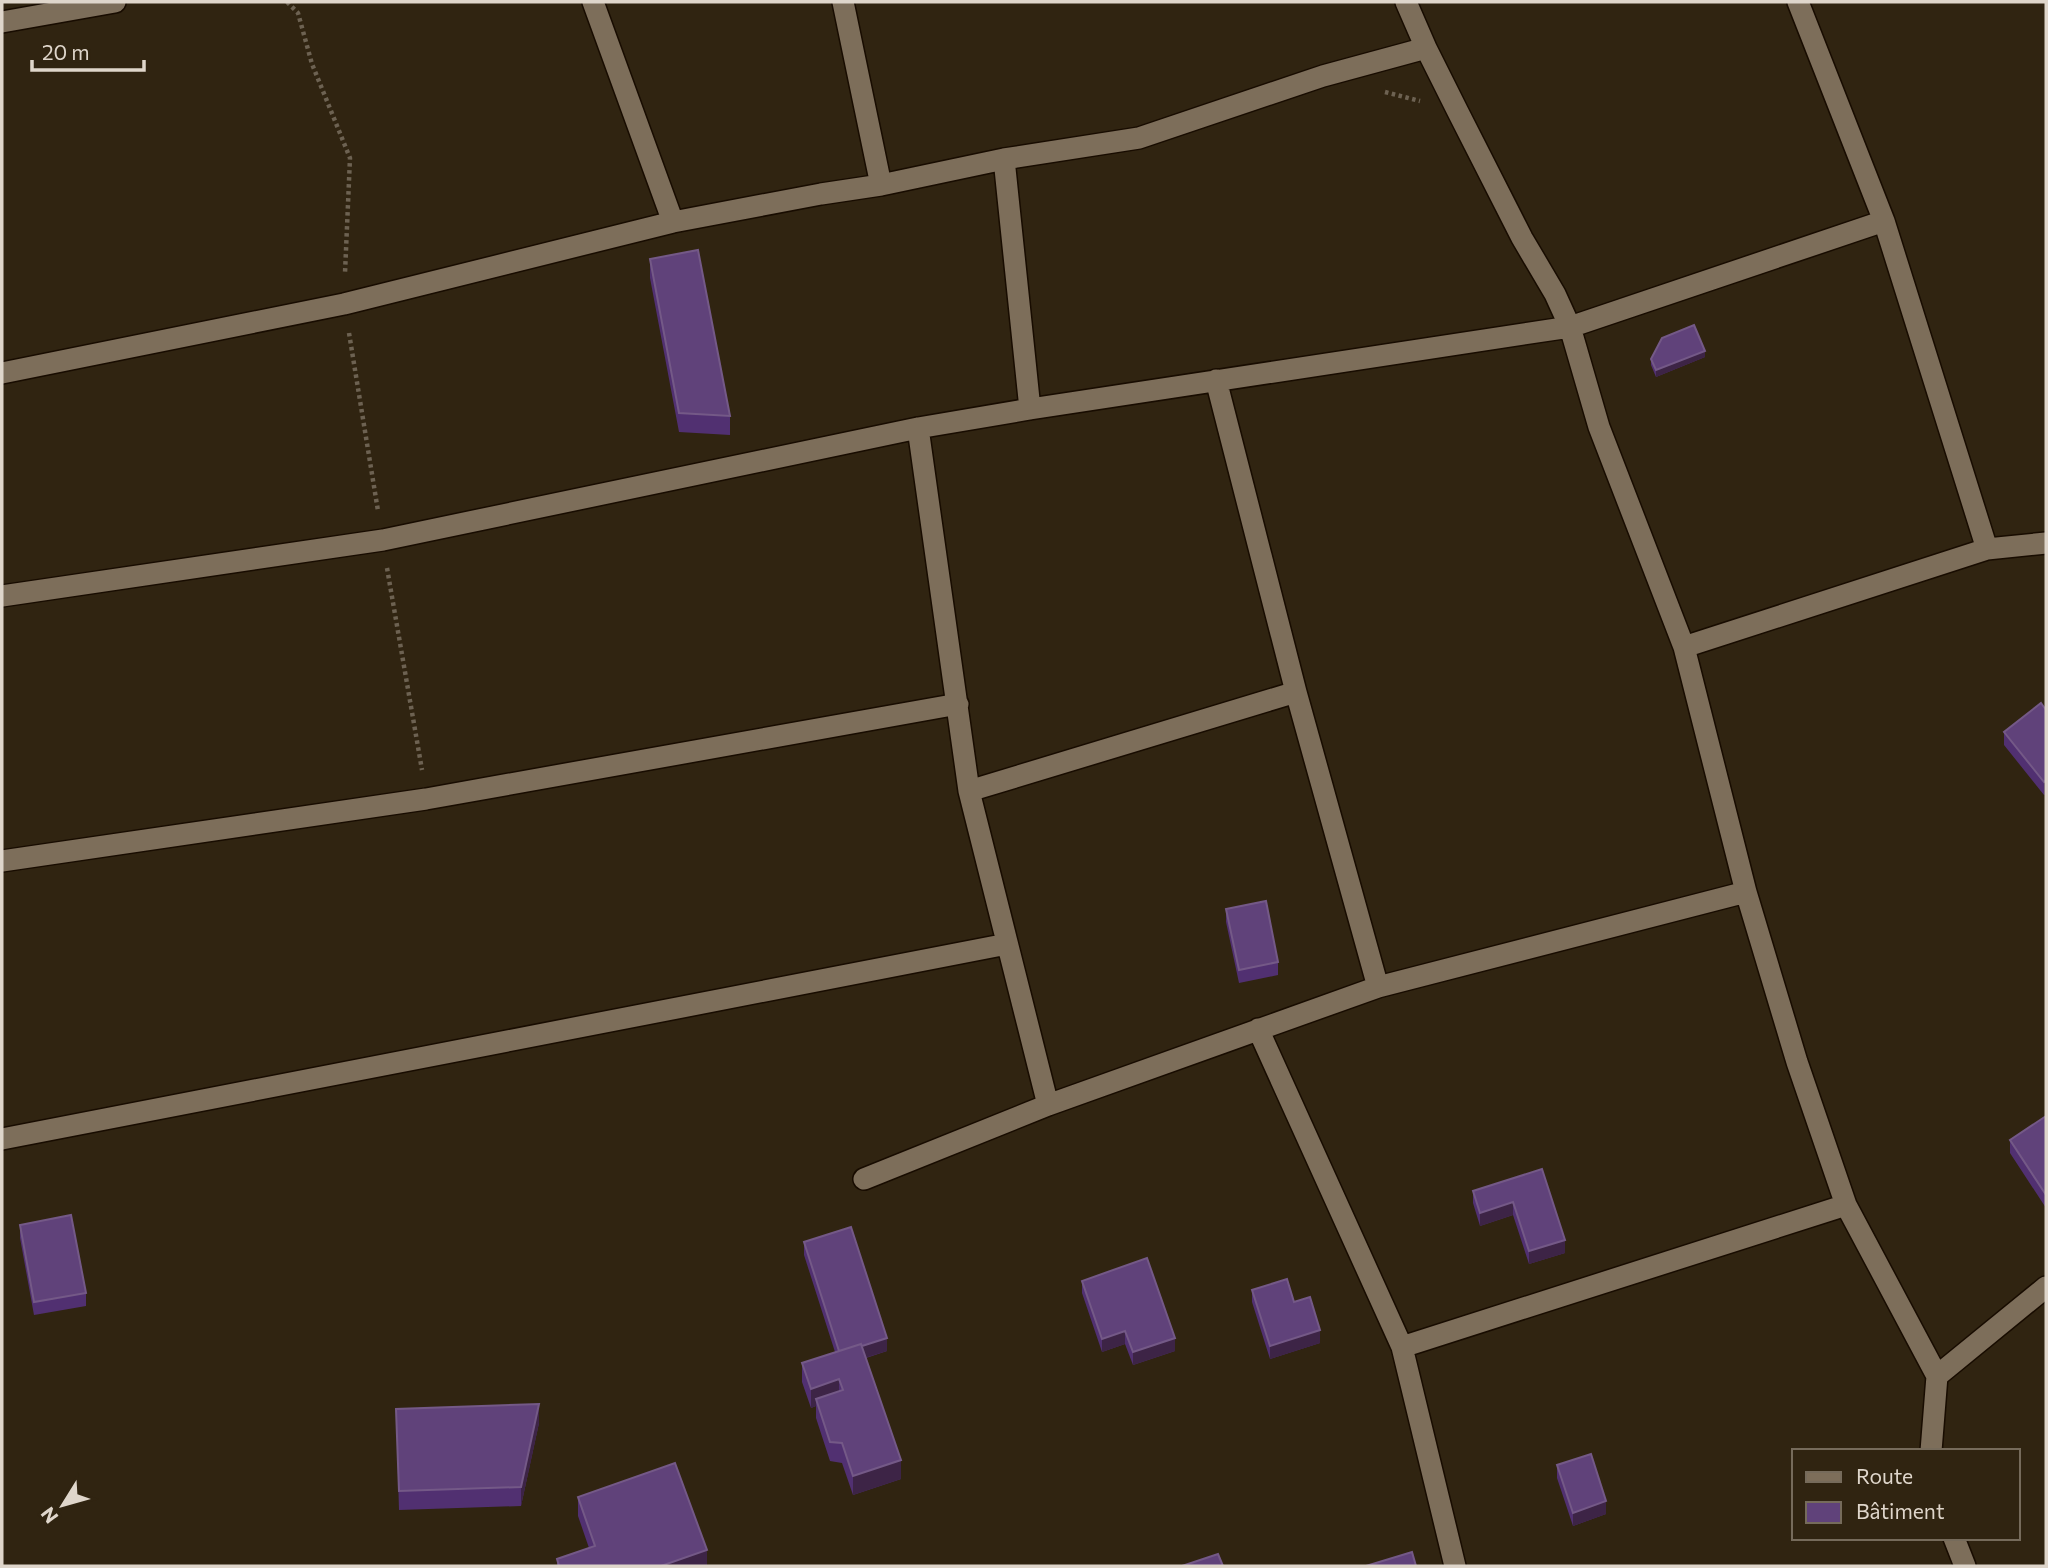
<svg xmlns="http://www.w3.org/2000/svg" width="2048" height="1568" font-family="Commissioner,sans-serif">
<style>
.lines{fill:none;stroke-linecap:round;stroke-linejoin:round}
.minor-casing{stroke:#180c00;stroke-width:24}
.path{stroke:#6d6252;stroke-width:4.5;stroke-dasharray:3.5 3.5;stroke-linecap:butt}
.minor{stroke:#7d6e5a;stroke-width:21}
.wall{fill:#513071}
.shaded-wall{fill:#3d2446}
.building{fill:#60427a;stroke:#745987;stroke-width:2}
</style>
<rect width="100%" height="100%" fill="#302411"/>
<g class="lines">
<defs>
<path id="minor" d="M593,2L673,222
M843,2L881,185
M1406,2L1426,48L1457,110L1522,238L1555,294L1570,327L1599,427L1684,647L1746,892L1797,1062L1846,1205L1937,1376L1931,1451
M1798,2L1884,221L1987,549
M2,22L115,2
M1004,159L1030,409
M2,373L344,304L673,222L821,194L881,185L1004,159L1139,138L1323,76L1426,48
M1216,380L1296,692L1378,987
M918,428L969,791L1048,1105
M2,596L383,540L918,428L1030,409L1570,327L1884,221
M1684,647L1987,549L2046,543
M969,791L1296,692
M2,861L426,799L958,704
M1258,1029L1402,1347L1455,1566
M2,1139L1007,944
M864,1179L1048,1105L1378,987L1746,892
M1402,1347L1846,1205
M1937,1376L2046,1287
M1954,1538L1965,1566"/>
</defs>
<use href="#minor" class="minor-casing"/>
<path class="path" d="M287,2L298,13L312,64L350,158L345,273
M1385,92L1420,101
M349,333L378,511
M387,568L422,770"/>
<use href="#minor" class="minor"/>
</g>
<path class="wall" d="M650,259L730,416V435L679,432L650,278Z
M1705,357L1656,377L1651,365V359Z
M2046,710V793L2044,795L2004,745V732Z
M1226,909L1278,962V975L1239,983L1226,922Z
M2046,1117V1208L2010,1153V1140Z
M1542,1169L1565,1253L1529,1264L1513,1215L1480,1226L1473,1203V1191Z
M20,1225L86,1293V1306L34,1315L20,1238Z
M804,1242L887,1351L866,1358L901,1479L853,1495L842,1463L830,1461L816,1418V1406L811,1408L802,1382V1363L835,1352L804,1255Z
M1082,1281L1175,1351L1133,1365L1125,1344L1102,1352L1082,1293Z
M1252,1290L1294,1302L1320,1343L1270,1359L1252,1302Z
M396,1409L539,1423L521,1506L399,1510Z
M1557,1465L1606,1514L1573,1526L1557,1478Z
M578,1497L707,1566H557V1559L589,1548L578,1516Z"/>
<path class="shaded-wall" d="M1705,351V357L1656,377V370Z
M2046,780V793L2044,795V782Z
M1513,1202V1215L1480,1226V1213Z
M1565,1240V1253L1529,1264V1251Z
M1320,1330V1343L1270,1359V1346Z
M1125,1331V1344L1102,1352V1339Z
M887,1338V1351L839,1366V1353Z
M1175,1338V1351L1133,1365V1352Z
M839,1379V1398L816,1399V1406L811,1408V1389Z
M539,1404V1423L521,1506V1487Z
M901,1460V1479L853,1495V1476Z
M1606,1501V1514L1573,1526V1513Z
M707,1550V1566H661Z"/>
<path class="building" d="M698,250L730,416L679,413L650,259Z
M1694,325L1705,351L1656,370L1651,359L1662,338Z
M2041,703L2046,710V780L2044,782L2004,732Z
M1266,901L1278,962L1239,970L1226,909Z
M2046,1116V1195L2010,1140Z
M1542,1169L1565,1240L1529,1251L1513,1202L1480,1213L1473,1191Z
M71,1215L86,1293L34,1302L20,1225Z
M851,1227L887,1338L862,1346L861,1344L839,1351L804,1242Z
M1147,1258L1175,1338L1133,1352L1125,1331L1102,1339L1082,1281Z
M1287,1279L1294,1302L1310,1297L1320,1330L1270,1346L1252,1290Z
M861,1344L901,1460L853,1476L842,1443L830,1442L816,1399L843,1390L839,1379L811,1389L802,1363Z
M539,1404L521,1487L399,1491L396,1409Z
M1591,1454L1606,1501L1573,1513L1557,1465Z
M675,1463L707,1550L661,1566H559L557,1559L595,1546L578,1497Z
M1412,1552L1416,1566H1366Z
M1218,1554L1223,1566H1182Z"/>
<rect width="2048" height="1568" fill="none" stroke="#dfd6cb" stroke-width="7"/>
<rect x="1792" y="1449" width="228" height="91" fill="#302411" stroke="#766b5b" stroke-width="2"/>
<rect x="1806" y="1472" width="35" height="10" fill="#7d6e5a" stroke="#766b5b" stroke-width="2"/>
<text x="1856" y="1484" font-size="21" fill="#dfd6cb">Route</text>
<rect x="1806" y="1502" width="35" height="21" fill="#60427a" stroke="#766b5b" stroke-width="2"/>
<text x="1856" y="1519" font-size="21" fill="#dfd6cb">Bâtiment</text>
<g transform="translate(63 1505) rotate(233)" stroke="#302411" stroke-width="5" paint-order="stroke">
<path d="M0-5L12 26L0 18L-12 26Z" fill="#dfd6cb"/>
<text y="-10" font-size="19" font-weight="bold" text-anchor="middle" fill="#dfd6cb">N</text>
</g>
<path d="M32 60v10h112v-10" fill="none" stroke="#dfd6cb" stroke-width="3.5"/>
<text x="42" y="60" font-size="21" fill="#dfd6cb" stroke="#302411" stroke-width="5" paint-order="stroke">20 m</text>
</svg>
